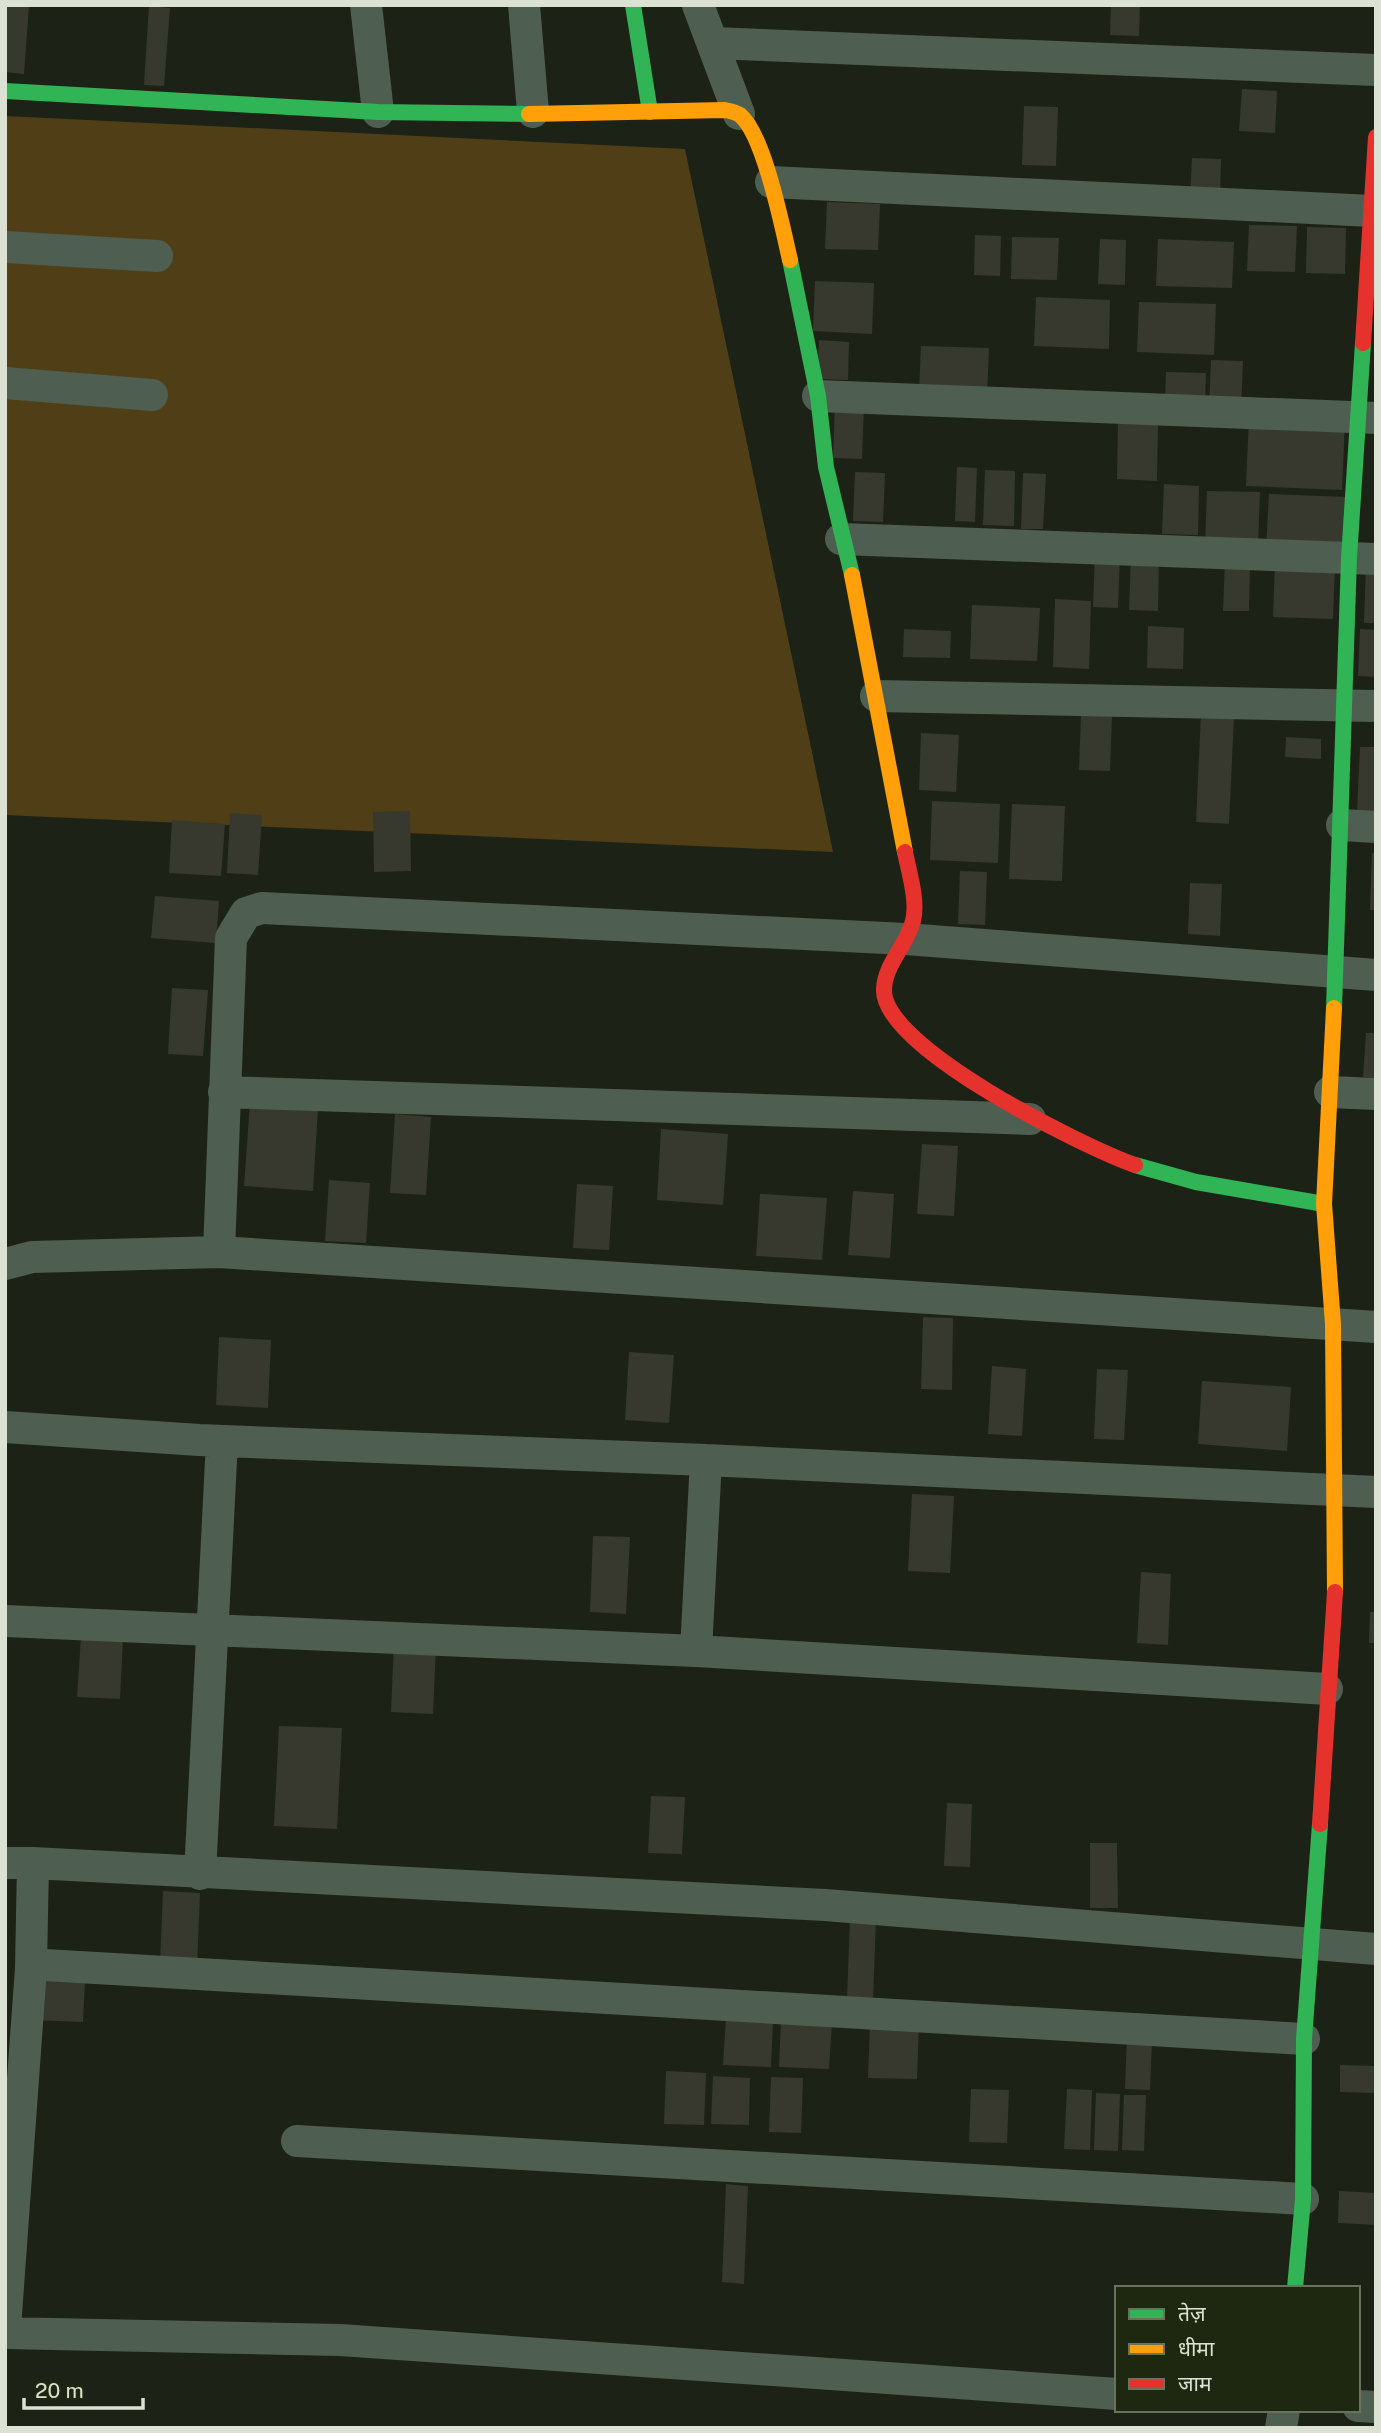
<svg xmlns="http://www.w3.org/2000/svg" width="1381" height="2433" font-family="'Public Sans','Noto Sans Devanagari',sans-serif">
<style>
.green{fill:#503f16}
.building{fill:#37392e}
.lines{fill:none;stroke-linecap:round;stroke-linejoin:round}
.street{stroke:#4e5e51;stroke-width:32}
.fast{stroke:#30b455;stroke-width:16}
.slow{stroke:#ff9f0a;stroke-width:16}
.jam{stroke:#e5322d;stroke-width:16}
</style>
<rect width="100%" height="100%" fill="#1d2216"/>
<path class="green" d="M5,116L685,149L833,852L5,815Z"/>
<path class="building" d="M5,5H29L24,74L5,72Z
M1111,5H1140L1139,36L1110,35Z
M149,6L170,8L164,86L144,85Z
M1242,89L1277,91L1275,133L1239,131Z
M1024,106L1058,107L1056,166L1022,165Z
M1192,158L1221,159L1220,197L1190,196Z
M827,202L880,204L878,250L825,249Z
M1249,225L1297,226L1295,272L1247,271Z
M1307,227L1346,228L1345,274L1306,273Z
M975,235L1001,236L1000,276L974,275Z
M1012,237L1059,238L1057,280L1011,279Z
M1100,239L1126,240L1125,285L1098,284Z
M1158,239L1234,242L1232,288L1156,286Z
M815,281L874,283L872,334L813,331Z
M1036,297L1110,300L1109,349L1034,346Z
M1139,302L1216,304L1214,355L1137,352Z
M819,340L849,342L848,380L817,379Z
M921,346L989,348L987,395L919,392Z
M1211,360L1243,361L1241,409L1209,408Z
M1166,372L1206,373L1205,406L1165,404Z
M835,403L864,404L862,459L833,458Z
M1249,417L1345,420L1342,490L1246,486Z
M1118,422L1158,423L1157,481L1117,479Z
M957,467L977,468L975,522L955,521Z
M985,470L1015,471L1014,526L983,525Z
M855,472L885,473L883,522L853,521Z
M1023,473L1046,474L1043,529H1021Z
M1164,484L1199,486L1198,535L1162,534Z
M1207,491L1260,492L1258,548L1205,546Z
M1269,494L1347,497L1344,552L1266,548Z
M1095,552L1120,553L1118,608L1093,607Z
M1131,555H1159L1158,611L1129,610Z
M1225,561L1250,562L1249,611H1223Z
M1275,562L1335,565L1333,619L1273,617Z
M1366,565H1376V623H1364Z
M1055,599L1091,601L1089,669L1053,667Z
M972,605L1040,608L1037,661L970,659Z
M1148,626L1184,628L1183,669L1147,668Z
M904,629L951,631L950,658L903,657Z
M1360,629L1376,630V677L1358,676Z
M1201,714L1234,715L1229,824L1196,822Z
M1081,715L1112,716L1110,771L1079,770Z
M921,733L959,735L956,792L919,790Z
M1286,737L1321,739V759L1285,757Z
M1360,747H1376V813L1357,812Z
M932,801L1000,804L998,863L930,860Z
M1012,804L1065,806L1062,881L1009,879Z
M410,811L411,871L374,872L373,812Z
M230,813L262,815L258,875L227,873Z
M172,820L225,824L221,876L169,873Z
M1372,853H1376V910H1370Z
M960,871L987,872L985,925L958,924Z
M1190,883L1222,884L1220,936L1188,934Z
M155,896L219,901L216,943L151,938Z
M172,988L208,990L203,1056L168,1054Z
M1366,1033H1376V1078L1363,1077Z
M250,1103L318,1108L313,1191L244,1186Z
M395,1114L431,1117L426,1195L390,1193Z
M661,1129L728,1134L723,1205L657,1200Z
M922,1144L958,1146L954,1216L917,1214Z
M329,1180L370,1183L366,1243L325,1241Z
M577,1184L613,1186L609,1250L573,1248Z
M853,1191L894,1194L890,1258L848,1255Z
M760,1194L827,1198L822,1260L756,1256Z
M923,1317L953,1318L952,1390L921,1389Z
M219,1337L271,1340L268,1408L216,1405Z
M629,1352L674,1355L669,1423L625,1420Z
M992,1366L1026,1369L1022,1436L988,1434Z
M1097,1369L1128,1370L1124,1440L1094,1439Z
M1202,1381L1291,1387L1287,1451L1198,1444Z
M912,1494L954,1496L950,1573L908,1571Z
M593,1536L630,1537L626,1614L590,1612Z
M1141,1572L1171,1574L1168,1645L1137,1643Z
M1370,1612H1376V1643H1369Z
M81,1637L123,1639L120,1699L77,1697Z
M394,1643L436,1645L433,1714L391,1712Z
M279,1726L342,1728L337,1829L274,1826Z
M651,1796L685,1797L682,1854L648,1853Z
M947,1803L972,1804L970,1867L944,1866Z
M1090,1843H1117L1118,1908H1090Z
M163,1891L200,1893L197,1966L160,1964Z
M850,1918L876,1919L873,2000L847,1999Z
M33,1979L85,1981L83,2022L31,2020Z
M726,2016L773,2019L771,2067L723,2065Z
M781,2021L832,2023L829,2069L779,2067Z
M870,2023L919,2024L917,2079L868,2078Z
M1127,2038L1152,2039L1150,2090L1125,2089Z
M1340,2065L1376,2066V2093L1340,2092Z
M666,2071L706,2073L704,2125L664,2124Z
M713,2076L750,2078L749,2125L711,2124Z
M771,2077L803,2078L801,2133L769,2132Z
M971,2089L1009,2090L1007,2143L969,2142Z
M1067,2089L1092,2090L1090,2150L1064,2149Z
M1096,2093L1120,2094L1118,2151L1094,2150Z
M1124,2095H1146L1144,2151L1122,2150Z
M726,2184L748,2186L744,2284L722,2282Z
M1339,2191L1376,2193V2225L1338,2223Z"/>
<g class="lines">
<path class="street" d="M366,5L378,112
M524,5L533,112
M698,5L739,114
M713,43L1376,70
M771,182L1372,211
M5,247L157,256
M5,383L152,395
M818,396L1376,418
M841,539L1376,559
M876,696L1376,706
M1342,825L1376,827
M224,1092L1030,1119
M1330,1092L1376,1094
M219,1252L231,938L246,913L262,908L906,939L1376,975
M5,1264L32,1257L219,1252L1376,1327
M5,1427L199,1440L706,1460L1376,1492
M5,1621L696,1651L1327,1689
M696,1651L706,1460
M5,1863H33L31,1968
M33,1863L825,1905L1376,1949
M200,1874L222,1441
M297,2141L1303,2199
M5,2328L31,1968L45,1965L1304,2039
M5,2333L340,2340L1117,2394
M1358,2406L1376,2407
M1281,2428L1284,2410"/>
<path class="fast" d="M633,5L650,112
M5,91L378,112L529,114
M790,260L818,396L826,467L852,575
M1334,1008L1349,558L1363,343
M1135,1165L1196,1182L1324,1204
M1295,2288L1303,2199L1304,2039L1320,1824"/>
<path class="slow" d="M529,114L725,110C730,111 736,112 740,115C764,134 783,230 790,260
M852,575L905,852
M1334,1008L1324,1204L1333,1324L1335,1592"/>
<path class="jam" d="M1363,343L1376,137
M905,852C909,873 918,900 913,921C907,945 885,964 884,989C881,1047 1084,1147 1135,1165
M1320,1824L1335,1592"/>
</g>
<rect width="1381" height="2433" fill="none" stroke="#dbe2d3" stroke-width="14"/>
<rect x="1115" y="2286" width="245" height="126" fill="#1e2810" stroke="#6a725e" stroke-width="2"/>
<rect x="1129" y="2309" width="35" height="10" fill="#30b455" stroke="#6a725e" stroke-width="2"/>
<text x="1178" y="2321" font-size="21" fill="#dbe2d3">तेज़</text>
<rect x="1129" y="2344" width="35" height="10" fill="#ff9f0a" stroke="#6a725e" stroke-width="2"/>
<text x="1178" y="2356" font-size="21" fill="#dbe2d3">धीमा</text>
<rect x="1129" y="2379" width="35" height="10" fill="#e5322d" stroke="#6a725e" stroke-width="2"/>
<text x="1178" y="2391" font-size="21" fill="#dbe2d3">जाम</text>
<path d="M24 2398v10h119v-10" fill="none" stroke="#dbe2d3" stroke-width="3.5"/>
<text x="35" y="2398" font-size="21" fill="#dbe2d3" stroke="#1e2810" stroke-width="5" paint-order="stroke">20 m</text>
</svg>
